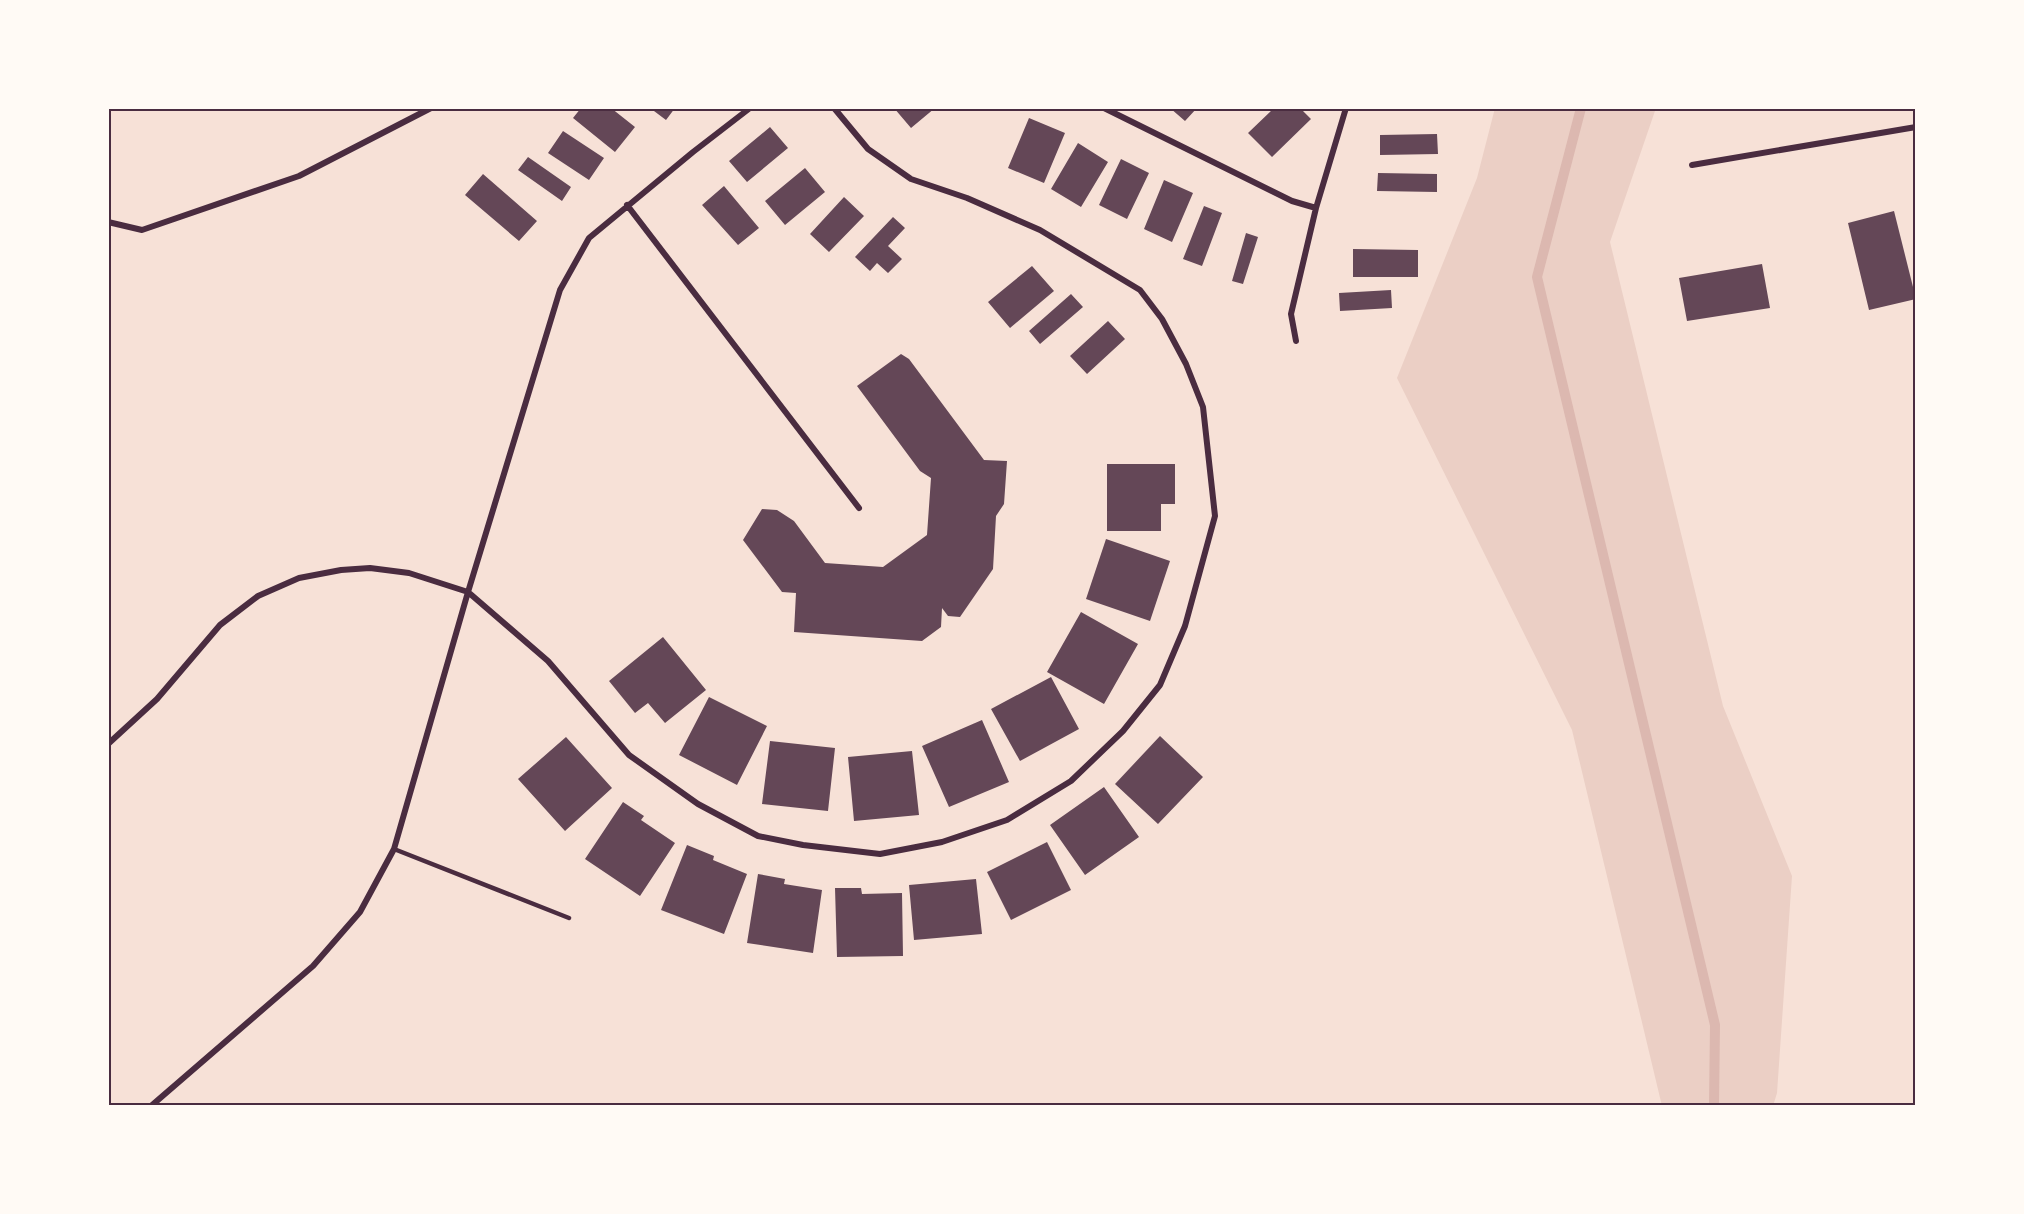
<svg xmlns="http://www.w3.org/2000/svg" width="2024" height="1214" font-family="Figtree,sans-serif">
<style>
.green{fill:#ebcfc5}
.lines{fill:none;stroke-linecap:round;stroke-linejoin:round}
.stream{stroke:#dcb8b0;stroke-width:10}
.building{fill:#644757}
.service{stroke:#4a2c40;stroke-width:4.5}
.minor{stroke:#4a2c40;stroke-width:6}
.neatline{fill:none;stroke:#4a2c40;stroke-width:2}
</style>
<rect width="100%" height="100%" fill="#f7e1d7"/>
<path class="green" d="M1495,108H1656L1610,242L1723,706L1792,876L1777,1093L1773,1106H1662L1572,730L1397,378L1477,178Z"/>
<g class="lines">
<path class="stream" d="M1581,108L1537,277L1715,1025L1714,1106"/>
</g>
<path class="building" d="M581,108H611L635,127L615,152L573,118Z
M650,108H675L666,120Z
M894,108H935L911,128Z
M1170,108H1197L1185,121Z
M1274,108H1300L1311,119L1272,157L1248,133Z
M1029,118L1065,133L1044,183L1008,168Z
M770,127L788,148L747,182L729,161Z
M563,131L604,158L589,180L548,153Z
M1437,134L1438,154L1380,155V135Z
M1078,143L1108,162L1081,207L1051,189Z
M528,157L571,187L562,201L518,170Z
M1121,159L1149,173L1127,219L1099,205Z
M805,168L825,192L785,225L765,201Z
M1378,173L1437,174V192L1377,191Z
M483,174L537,221L519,241L465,195Z
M1164,180L1193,193L1172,242L1144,229Z
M724,186L759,228L738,245L702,205Z
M844,197L864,216L829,252L810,234Z
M1204,206L1222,213L1202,266L1183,259Z
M1894,211L1916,299L1869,310L1848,223Z
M893,217L905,228L888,246L902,259L888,273L877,263L870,271L855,257Z
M1246,233L1258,237L1243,284L1232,281Z
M1353,249L1418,250V277H1353Z
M1762,264L1770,308L1687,321L1679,278Z
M1032,266L1054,291L1010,328L988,302Z
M1391,290L1392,308L1340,311L1339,293Z
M1071,294L1083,307L1040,344L1029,331Z
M1108,321L1125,339L1087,374L1070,356Z
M901,354L909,359L984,460L1007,461L1004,504L996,516L993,569L960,617L948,616L942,608L941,627L922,641L794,632L796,593L782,592L743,540L762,509L777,510L794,521L825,563L883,567L927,535L931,478L920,471L857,386Z
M1107,464H1175V504H1161V531H1107Z
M1106,539L1170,561L1150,621L1086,599Z
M1081,612L1138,644L1104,704L1047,672Z
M663,637L706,690L665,723L648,703L635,713L609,681Z
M1051,677L1079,729L1020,761L991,709Z
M709,697L767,726L737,785L679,755Z
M982,720L1009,782L949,807L922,746Z
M1160,736L1203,777L1158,824L1115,784Z
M566,737L612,788L565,831L518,779Z
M770,741L835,748L828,811L762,804Z
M912,751L919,815L854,821L848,757Z
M1104,787L1139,837L1085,875L1050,825Z
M623,802L644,816L641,820L675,843L640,896L585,859Z
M1047,842L1071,890L1011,920L987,872Z
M687,845L714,856L713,860L747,874L724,934L661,910Z
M758,874L785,879L784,884L822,890L813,953L747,943Z
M976,879L982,934L914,940L909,885Z
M835,888H861L862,894L902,893L903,956L837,957Z"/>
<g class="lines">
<path class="service" d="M394,849L569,918"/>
<path class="minor" d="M1104,108L1292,201L1316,208
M1692,165L1916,127
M627,205L859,508
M108,222L142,230L299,176L431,108
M1296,341L1291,314L1316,208L1346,108
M108,744L157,699L220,625L258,596L299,578L341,570L370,568L409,573L468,592L548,661L629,755L698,804L758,836L803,845L880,854L942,842L1007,820L1071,781L1123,731L1160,685L1185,626L1215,516L1203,407L1186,364L1162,319L1140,290L1040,230L967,198L911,179L868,149L834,108
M151,1106L313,966L360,912L394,849L468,592L560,290L589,238L693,152L750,108"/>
</g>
<rect width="2024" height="1214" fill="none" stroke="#fffaf5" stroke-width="219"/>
<rect x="110" y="110" width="1804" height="994" class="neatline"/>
</svg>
